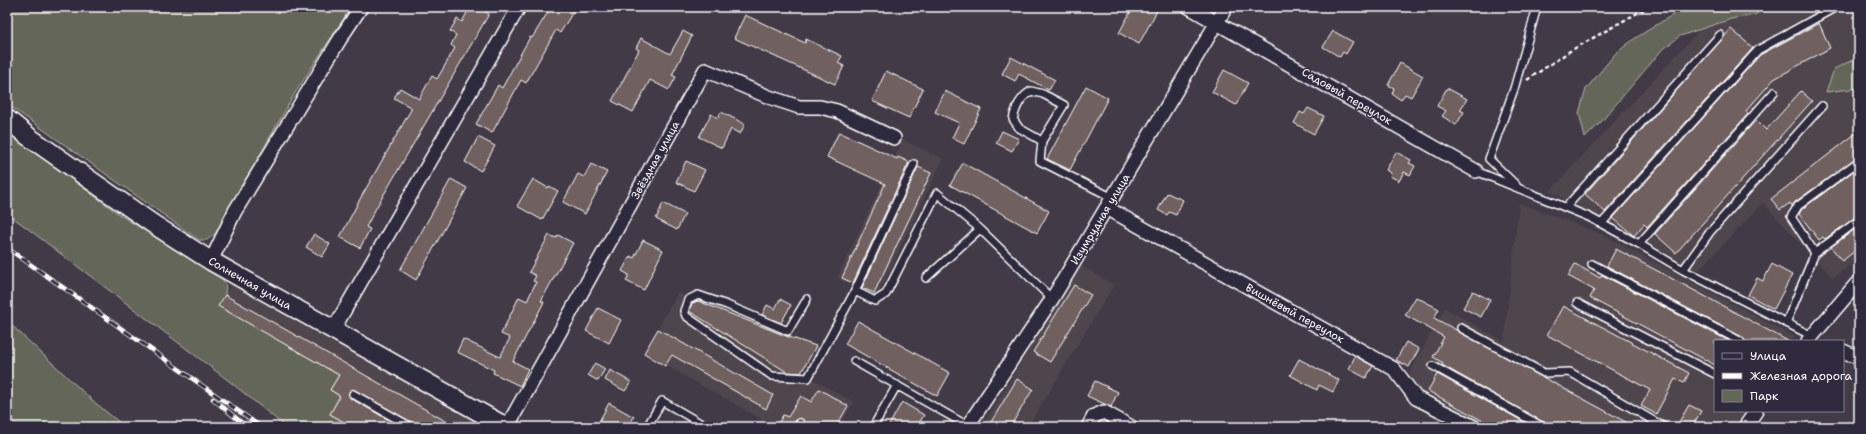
<svg xmlns="http://www.w3.org/2000/svg" width="1866" height="434" font-family="'Shantell Sans',sans-serif">
<style>
.built{fill:#50454e}
.green{fill:#646658;stroke:#b2b2ac}
.building{fill:#70605e;stroke:#fff}
.lines{fill:none;stroke-linecap:round;stroke-linejoin:round}
.lane-casing{stroke:#fff;stroke-width:10}
.street-casing{stroke:#fff;stroke-width:16}
.secondary-casing{stroke:#fff;stroke-width:21}
.path{stroke:#fff;stroke-width:2.5;stroke-dasharray:4 3;stroke-linecap:butt}
.lane{stroke:#2f2a3d;stroke-width:7}
.street{stroke:#2f2a3d;stroke-width:13}
.secondary{stroke:#2f2a3d;stroke-width:18}
.rail-casing{stroke:#fff;stroke-width:4.5}
.rail{stroke:#2f2a3d;stroke-width:3;stroke-dasharray:9;stroke-linecap:butt}
.labels{text-anchor:middle;stroke-width:3;stroke-linejoin:round;paint-order:stroke}
.street-label{font-size:11px;fill:#fff;stroke:#2f2a3d}
</style>
<rect width="100%" height="100%" fill="#423a47"/>
<filter id="ink" filterUnits="userSpaceOnUse"><feTurbulence type="fractalNoise" baseFrequency=".025" numOctaves="2"/><feDisplacementMap in="SourceGraphic" scale="8" xChannelSelector="R" yChannelSelector="G"/><feConvolveMatrix kernelMatrix="1 2 1 2 8 2 1 2 1" color-interpolation-filters="sRGB"/></filter>
<g filter="url(#ink)">
<path class="built" d="M1754,7H1859V258L1833,278L1763,203L1696,273L1550,191L1707,22Z
M903,140L943,159L877,297L837,278Z
M1519,203L1604,235L1795,337L1792,341H1715V411H1747L1737,427H1487L1421,392L1408,376L1445,308L1504,341Z
M1080,265L1114,285L1028,427H982Z
M233,281L489,427H353L330,414L340,396L330,390L338,374L218,306Z
M678,293L816,346L801,373L854,402L839,427H759L763,420L644,353Z"/>
<path class="green" d="M7,7H351L295,93L215,234L207,240H199L7,104Z
M1685,7H1769L1754,15L1731,19L1680,36L1661,51L1601,122L1585,138L1579,113L1586,89L1615,54L1634,39Z
M1859,57V88L1826,92L1834,69Z
M7,131L120,215L220,277L226,284L225,295L219,306L339,375L330,390L340,396L330,414L353,427H286L229,381L7,213Z
M7,321L93,401L125,427H7Z"/>
<path class="building" d="M470,7H477L489,14L376,208L366,227L370,229L360,248L340,237L360,199L412,108L394,98L400,88L419,99L432,76L437,79L455,48L451,45L456,35L450,31L457,19L462,22Z
M551,7H576L560,33L556,30L526,83L521,80L492,133L476,124L498,85L502,88L530,37L532,38Z
M1133,7H1159L1139,44L1119,33Z
M745,15L805,43L806,39L842,56L838,63L844,66L835,84L734,38Z
M1819,23L1830,48L1774,79L1746,111L1748,114L1647,227L1644,224L1634,236L1613,218L1760,55Z
M1731,29L1753,48L1605,212L1585,194Z
M683,31L692,36L672,75L676,77L669,90L650,80L633,112L612,101L639,50L636,48L641,38L670,54Z
M1333,31L1353,42L1346,54L1343,52L1340,57L1323,47Z
M1011,57L1055,80L1049,90L1019,74L1015,81L1002,74Z
M1400,63L1423,76L1411,97L1405,94L1401,100L1392,94L1394,88L1388,85Z
M1224,70L1248,83L1236,105L1212,92Z
M886,71L923,89L909,118L872,101Z
M1086,86L1108,98L1070,170L1047,159Z
M1447,88L1467,99L1460,110L1464,112L1456,125L1442,116L1446,111L1437,106Z
M945,91L981,109L964,144L952,138L959,123L935,112Z
M1801,91L1812,101L1676,253L1655,234L1756,120L1766,130Z
M1308,108L1324,116L1314,134L1294,123L1300,112L1304,114Z
M721,112L745,124L740,134L731,129L722,148L699,137L711,114L718,118Z
M1002,131L1019,139L1012,151L996,143Z
M1859,131V156L1795,202L1792,206L1790,203L1780,210L1771,199Z
M839,132L897,159L898,157L909,162L853,283L842,278L885,184L827,157Z
M478,137L495,146L481,171L465,162Z
M1396,152L1411,160L1409,163L1415,166L1410,175L1404,172L1399,181L1390,176L1391,173L1386,170Z
M686,161L705,170L694,191L676,182Z
M963,163L1049,211L1037,233L950,185Z
M591,164L607,172L585,214L563,202L578,174L584,177Z
M918,167L931,173L874,293L862,288Z
M1859,167V215L1825,239L1823,237L1819,240L1799,214L1802,209Z
M451,179L467,188L416,280L400,270Z
M533,179L548,188L549,186L558,191L542,220L517,206Z
M1167,193L1183,200L1176,215L1169,212L1167,215L1158,210Z
M663,203L685,214L677,230L656,219Z
M1859,226V248L1842,261L1831,247Z
M314,234L330,244L322,257L306,247Z
M549,235L556,238L558,235L573,243L541,301L544,302L513,361L528,369L520,386L493,373L494,370L457,352L463,339L500,357L510,338L501,334L519,297L527,301L536,282L533,281L536,276L529,272Z
M643,240L663,250L644,290L626,281L629,275L622,271L630,256L634,258Z
M1616,249L1684,285L1788,341H1745L1742,337L1607,266Z
M1575,264L1600,278L1602,275L1729,341H1715V365L1590,298L1594,290L1568,276Z
M1772,264L1792,275L1774,309L1748,295L1757,278L1763,281Z
M1074,285L1091,295L1050,362L1033,352Z
M1473,291L1490,300L1481,317L1463,308Z
M225,295L456,427H416L413,423L353,389L349,392L350,398L401,427H353L330,414L340,396L330,390L339,375L218,306Z
M1416,297L1439,309L1434,318L1635,427H1548L1545,423L1442,365L1443,363L1433,357L1444,337L1405,315Z
M780,299L791,305L781,323L762,315L767,305L775,309Z
M698,301L786,336L816,346L801,373L787,372L689,311L692,303Z
M1563,306L1689,373L1684,383L1675,379L1656,414L1641,406L1650,390L1547,335Z
M598,308L621,320L609,343L586,331Z
M858,321L950,373L937,396L845,344Z
M658,329L773,395L766,409L672,355L665,366L644,353Z
M1406,342L1419,349L1409,367L1396,360Z
M1355,356L1373,366L1366,378L1349,369Z
M1299,359L1339,380L1333,392L1319,385L1317,390L1290,375Z
M595,363L605,369L598,381L588,375Z
M610,370L631,382L625,391L605,380Z
M1437,374L1533,427H1494L1428,391Z
M1017,379L1033,389L1010,427H988Z
M1095,381L1118,392L1111,407L1087,396Z
M819,389L848,406L836,427H804V421L800,418L796,420L793,427H776L783,415L788,417L801,396L811,402Z
M902,402L924,415L917,427H888Z
M609,403L634,417L628,427H596Z
M1689,405L1701,411L1692,427H1676Z"/>
<g class="lines">
<defs>
<path id="lane" d="M1042,141L1019,128L1013,119C1016,107 1020,98 1031,91L1043,94L1064,105L1042,141L1040,161L1113,198
M1476,171L1589,217L1639,244L1683,270L1812,336
M1516,185L1489,159L1514,89L1537,7
M1566,207L1720,35
M1602,223L1758,50L1836,7
M1639,244L1774,92
M1815,253L1791,217L1798,206L1859,161
M1592,264L1740,341
M1683,270L1710,232L1822,106
M926,278L980,229
M855,291L875,301L886,294L937,193L980,229L1052,299
M807,299L788,331L727,305L698,295L688,300L684,311L686,316L772,376L808,378L855,291L914,164
M1577,303L1715,374
M1786,323L1815,253L1859,220
M1461,328L1544,373L1570,372L1664,427
M854,361L968,426
M1433,366L1543,427
M353,394L411,427
M647,427L662,401L707,427
M798,427L800,423
M873,427L897,385"/>
<path id="street" d="M1189,7L1476,171
M1107,208L1394,369L1416,398L1474,427
M211,261L235,211L340,39L361,7
M333,330L519,7
M1808,341L1859,281
M1843,351L1859,358
M507,427L705,70L769,97L799,107H820L837,111L894,138
M967,427L1052,299L1226,7
M1088,427L1094,416L1104,412L1131,427
M1745,427L1756,411"/>
<path id="secondary" d="M7,119L29,137L153,224L211,261L506,427"/>
</defs>
<use href="#lane" class="lane-casing"/>
<use href="#street" class="street-casing"/>
<use href="#secondary" class="secondary-casing"/>
<path class="path" d="M1527,80L1570,51L1648,7"/>
<use href="#lane" class="lane"/>
<use href="#street" class="street"/>
<use href="#secondary" class="secondary"/>
<defs>
<path id="rail" d="M7,248L261,427
M213,399L247,427"/>
</defs>
<use href="#rail" class="rail-casing"/>
<use href="#rail" class="rail"/>
</g>
</g>
<g class="labels">
<g class="street-label">
<text transform="translate(1347 96) rotate(30)" y="4">Садовый переулок</text>
<text transform="translate(655 160) rotate(-61)" y="4">Звёздная улица</text>
<text transform="translate(1100 219) rotate(-59)" y="4">Изумрудная улица</text>
<text transform="translate(250 283) rotate(30)" y="4">Солнечная улица</text>
<text transform="translate(1295 313) rotate(29)" y="4">Вишнёвый переулок</text>
</g>
</g>
<rect width="1866" height="434" fill="none" stroke="#2f2a3d" stroke-width="24"/>
<rect x="12" y="12" width="1842" height="410" fill="none" stroke="#fff" stroke-width="1.5" filter="url(#ink)"/>
<rect x="1714" y="340" width="130" height="72" fill="#2f2a3d" stroke="#827f8b"/>
<rect x="1722" y="353" width="20" height="6" fill="#2f2a3d" stroke="#827f8b"/>
<text x="1750" y="360" font-size="12" fill="#ffffff">Улица</text>
<rect x="1722" y="373" width="20" height="6" fill="#ffffff" stroke="#827f8b"/>
<text x="1750" y="380" font-size="12" fill="#ffffff">Железная дорога</text>
<rect x="1722" y="390" width="20" height="12" fill="#646658" stroke="#827f8b"/>
<text x="1750" y="400" font-size="12" fill="#ffffff">Парк</text>
</svg>
